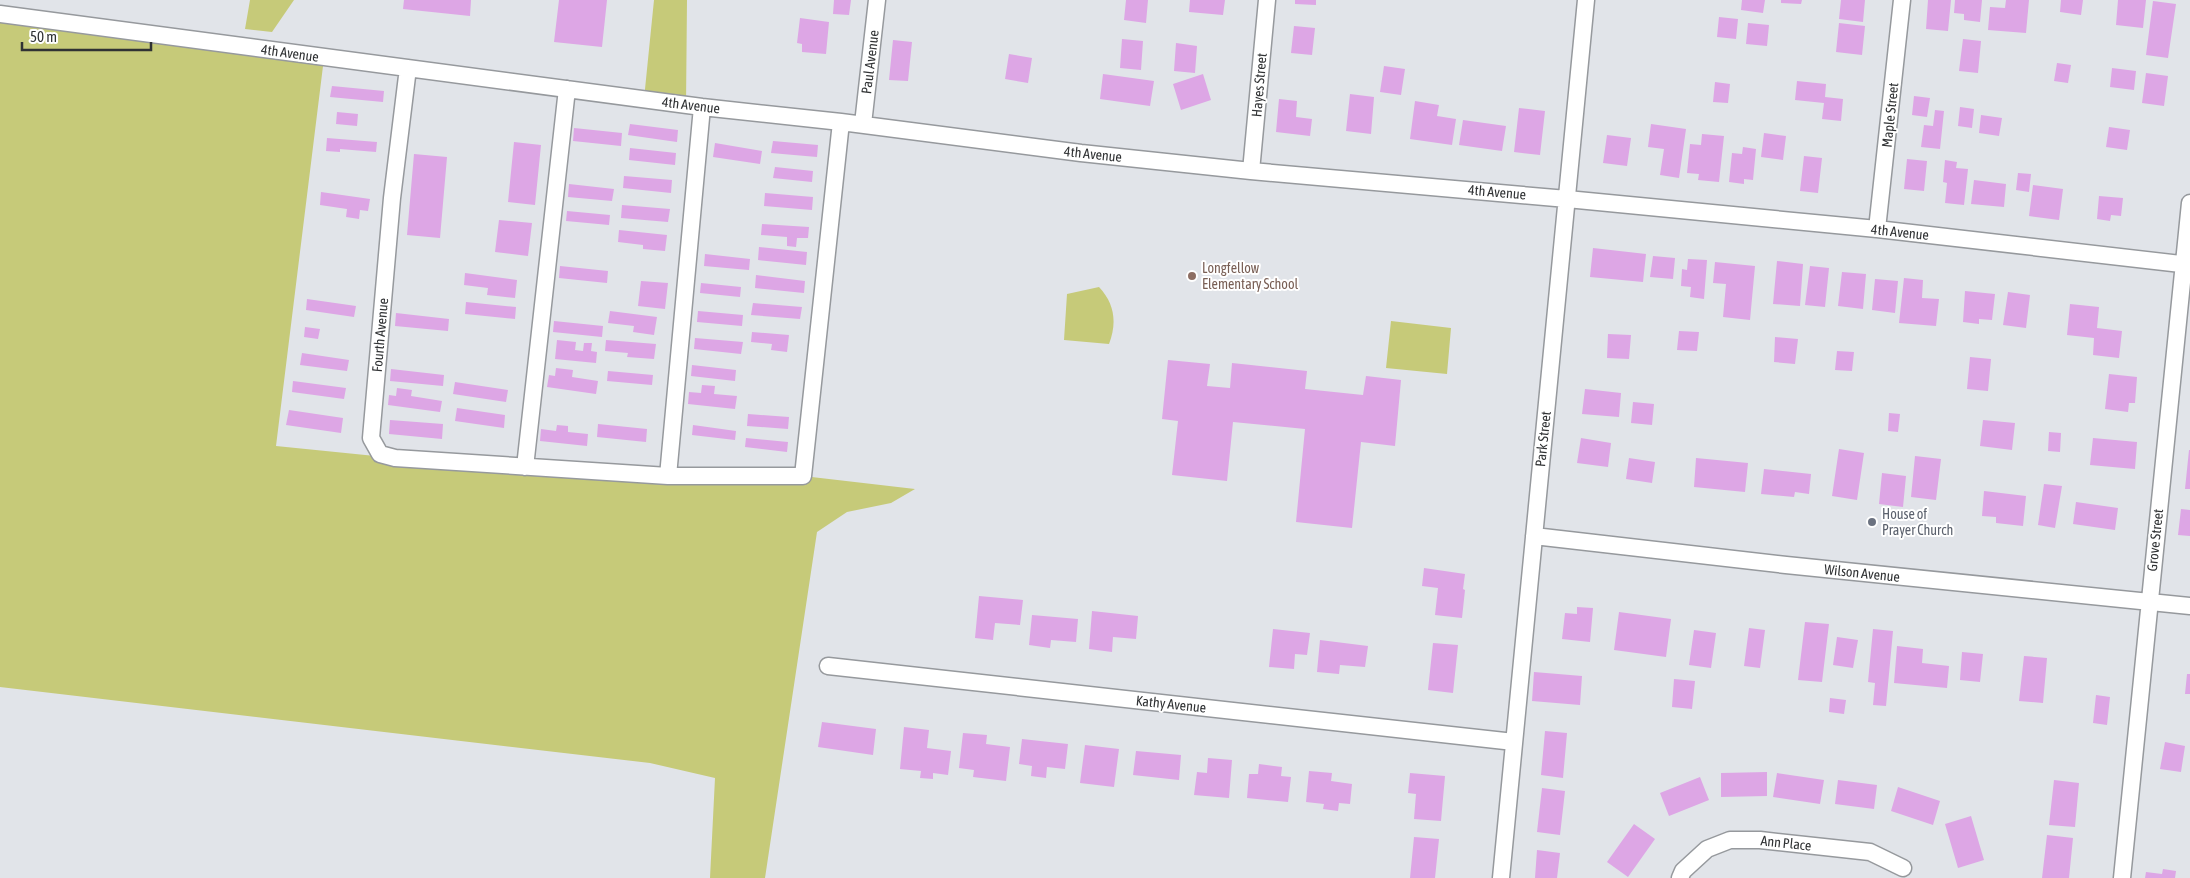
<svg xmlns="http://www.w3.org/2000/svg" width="2190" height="878" font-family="'Asap Condensed',sans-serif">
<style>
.green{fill:#c6ca79}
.building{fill:#dda6e5}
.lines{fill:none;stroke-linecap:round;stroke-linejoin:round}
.street-casing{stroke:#96999d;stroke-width:19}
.street{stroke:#fff;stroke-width:16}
.education-dot{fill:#8d6e63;stroke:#fff;stroke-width:2}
.worship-dot{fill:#6b7280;stroke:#fff;stroke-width:2}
.labels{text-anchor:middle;stroke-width:4;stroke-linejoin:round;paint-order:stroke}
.street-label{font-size:14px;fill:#303234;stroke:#fff}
.education-label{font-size:14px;fill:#785e54;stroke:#fff;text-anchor:start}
.worship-label{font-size:14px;fill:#5b616d;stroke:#fff;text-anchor:start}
</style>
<rect width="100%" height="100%" fill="#e1e4e9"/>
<path class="green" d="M250,0H294L272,32L245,29Z
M654,0H687L686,105L644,99Z
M0,14L324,58L276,446L395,458L803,476L915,489L891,503L847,512L817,532L765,878H710L715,778L650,763L0,687Z
M1099,287C1115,304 1117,323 1109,344L1064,340L1067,294Z
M1391,321L1451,328L1447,374L1386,368Z"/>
<path class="building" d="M404,0H471L470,16L403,9Z
M559,0H607L602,47L554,42Z
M834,0H851L849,15L833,14Z
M1126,0H1148L1146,23L1124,20Z
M1190,0H1225L1223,15L1189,12Z
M1295,0H1316V5L1295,4Z
M1742,0H1765L1763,13L1741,10Z
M1781,0H1802L1801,4L1781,3Z
M1841,0H1865L1863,22L1839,19Z
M1928,0H1951L1948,31L1926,29Z
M1955,0H1982L1980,22L1964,20V14L1954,13Z
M2006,0H2029L2026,33L1988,30L1990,7L2005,8Z
M2061,0H2083L2081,15L2060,12Z
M2118,0H2146L2143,28L2116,25Z
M2153,1L2176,4L2168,58L2146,55Z
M1719,17L1738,19L1736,39L1717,37Z
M800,18L829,22L826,54L802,52V44L797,43Z
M1748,23L1769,25L1767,46L1746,44Z
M1839,23L1865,26L1862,55L1836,52Z
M1294,26L1315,28L1312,55L1291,53Z
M1122,39L1143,41L1141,70L1120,68Z
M1963,39L1981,41L1978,73L1959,71Z
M893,40L912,42L908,81L889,80Z
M1176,43L1197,46L1195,73L1174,71Z
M1009,54L1032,58L1028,83L1005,79Z
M2057,63L2071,65L2068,83L2054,81Z
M1384,66L1405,69L1401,95L1380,92Z
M2112,68L2136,71L2134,90L2110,87Z
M2146,73L2168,76L2164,106L2142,103Z
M1103,74L1154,81L1150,106L1100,99Z
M1203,74L1211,100L1181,110L1173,84Z
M1797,81L1826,84L1825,97L1843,99L1841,121L1822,119L1824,103L1795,100Z
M1715,82L1730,84L1728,103L1713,102Z
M332,86L384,91L383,102L330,97Z
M1350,94L1374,97L1371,134L1346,131Z
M1914,96L1930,98L1927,117L1912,115Z
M1279,99L1297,101L1296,117L1312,119L1310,136L1276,132Z
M1415,101L1439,105L1437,116L1456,119L1452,145L1410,139Z
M1960,107L1974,109L1972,128L1958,126Z
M1519,108L1545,111L1540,155L1514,152Z
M1935,110L1944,111L1940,149L1921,147L1924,125L1933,126Z
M337,112L358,114L357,126L336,124Z
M1981,115L2002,118L1999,136L1979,133Z
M1463,120L1506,126L1502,151L1459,145Z
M630,124L678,130L677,142L628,135Z
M1651,124L1686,129L1679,178L1660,175L1664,149L1648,147Z
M2109,127L2130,130L2127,150L2106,147Z
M574,128L622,133L621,146L573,141Z
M1764,133L1786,136L1783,160L1761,157Z
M1702,134L1724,136L1719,182L1698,180L1699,174L1687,173L1690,144L1701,145Z
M1607,135L1631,138L1627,166L1603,163Z
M327,138L377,142L376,152L340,149V152L326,151Z
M773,141L818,145L817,157L771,153Z
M514,142L541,145L535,205L508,202Z
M715,143L762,151L760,164L713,157Z
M1743,147L1756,149L1753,180L1744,179V184L1729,182L1732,153L1742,154Z
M630,148L676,153L675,165L629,160Z
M414,154L447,157L440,238L407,235Z
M1804,156L1822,158L1818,193L1800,191Z
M1907,159L1927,161L1924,191L1904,189Z
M1945,160L1957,162L1956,168L1968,169L1964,205L1945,203L1947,183L1943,182Z
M775,167L813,171L812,182L773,178Z
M2018,173L2031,174L2029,192L2016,190Z
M624,176L672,180L671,193L623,188Z
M1974,180L2006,184L2004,207L1971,204Z
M569,184L614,189L612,201L568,197Z
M2033,185L2063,189L2059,220L2029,216Z
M321,192L370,199L368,211L360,210L359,219L346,217L347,209L320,205Z
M765,193L813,197L812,210L764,206Z
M2099,196L2123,198L2121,216L2111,215L2110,221L2097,219Z
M622,205L670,209L668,222L621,218Z
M567,211L610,215L609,225L566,221Z
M499,220L532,223L528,256L495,252Z
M762,224L809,227L808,238H797L796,247L787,246V237L761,235Z
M619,230L667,235L665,251L643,249V245L618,242Z
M759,247L807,252L806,265L758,260Z
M1593,248L1646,254L1643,282L1590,277Z
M705,254L750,259L749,270L704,266Z
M1653,256L1675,258L1673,279L1650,277Z
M1688,259L1707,260L1704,299L1690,297L1691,287L1681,286L1682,269L1687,270Z
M1777,261L1803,264L1800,306L1773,304Z
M1715,262L1755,266L1750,320L1723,317L1726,284L1713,283Z
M560,266L608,271L607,283L559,278Z
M1810,266L1829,268L1825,307L1805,305Z
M1842,272L1866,274L1863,309L1838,306Z
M465,273L517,280L515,298L487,295L488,288L464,285Z
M756,275L805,281L804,293L755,288Z
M1904,278L1923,280L1922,298L1939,299L1936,326L1899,323Z
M1875,279L1898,281L1895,313L1872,310Z
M641,281L668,283L665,309L638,306Z
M701,283L741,287L740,297L700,293Z
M1965,291L1995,294L1992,320L1979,319V324L1963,322Z
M2008,292L2030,295L2026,328L2003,325Z
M307,299L356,306L354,317L306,310Z
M466,302L516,307L515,319L465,314Z
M753,303L802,307L800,319L751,315Z
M2070,304L2099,307L2097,328L2122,331L2119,358L2093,355L2094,338L2067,335Z
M610,311L657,317L654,335L633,332L634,326L608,323Z
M698,311L743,315L742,326L697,322Z
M396,313L449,319L448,331L395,326Z
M554,321L603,326L602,337L553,332Z
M305,327L320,329L318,339L304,337Z
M1679,331L1699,332L1697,351L1677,350Z
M752,332L789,335L787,352L771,350L772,344L751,342Z
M1608,334L1631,335L1629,359L1607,358Z
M1775,337L1798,339L1795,364L1774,362Z
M695,338L743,342L741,354L694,349Z
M557,340L576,342L575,350L583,351L584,343H592L591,351L597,352L596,363L555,359Z
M606,340L656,344L654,359L627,357L628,353L605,351Z
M1837,351L1854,352L1852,371L1835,370Z
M302,353L349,360L347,371L300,365Z
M1970,357L1991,359L1988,391L1967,389Z
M1168,360L1210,364L1207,386L1230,388L1232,363L1307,371L1305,389L1363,395L1366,376L1401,380L1395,446L1361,442L1352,528L1296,522L1305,429L1233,422L1227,481L1172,475L1178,421L1162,419Z
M692,365L736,370L735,381L691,376Z
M556,368L573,370L572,377L598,381L596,394L547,387L549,375L555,376Z
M391,369L444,375L443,386L390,381Z
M608,371L653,375L652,385L607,381Z
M2109,374L2137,377L2135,403H2129L2128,412L2105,409Z
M293,381L346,388L344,399L292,392Z
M455,382L508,390L506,402L453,394Z
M702,385L715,386L714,394L737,396L735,409L688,404L689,392L701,393Z
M397,388L412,390L411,396L442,401L440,412L388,405L389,395L396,396Z
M1585,389L1621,393L1619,417L1582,414Z
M1633,402L1654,404L1652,425L1631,423Z
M457,408L505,415L504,428L455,421Z
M289,410L343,418L341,433L286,425Z
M1889,413L1900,414L1898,432L1888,431Z
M748,414L789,417L788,429L747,426Z
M390,420L443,424L442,439L389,434Z
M1983,420L2015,423L2012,450L1980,446Z
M598,424L647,429L646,442L597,437Z
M557,425L568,426V432L588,434L587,446L540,441L541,429L556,431Z
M693,425L736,431L735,440L692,435Z
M2049,432L2061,433L2060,452L2048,451Z
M746,438L788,442L787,452L745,447Z
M1581,438L1611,443L1608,467L1577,463Z
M2093,438L2137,442L2135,469L2090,465Z
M1839,449L1864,453L1857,500L1832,496Z
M2189,450H2190V489H2185Z
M1915,456L1941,459L1936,500L1911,497Z
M1629,458L1655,462L1652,483L1626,479Z
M1696,458L1748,463L1745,492L1694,487Z
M1764,469L1811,474L1809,494L1795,492L1794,497L1761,494Z
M1882,473L1906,476L1903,507L1879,504Z
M2044,484L2062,486L2055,528L2038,525Z
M1984,491L2026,496L2023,526L1996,523V517L1982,516Z
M2076,502L2118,508L2115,530L2073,524Z
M2181,509L2190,510V536L2178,535Z
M1424,568L1465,574L1463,589L1465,590L1462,618L1435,615L1438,588L1422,586Z
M979,596L1023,600L1020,625L995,623L993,640L975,638Z
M1577,607L1593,608L1590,642L1562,639L1565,613L1577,614Z
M1092,611L1138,616L1136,639L1113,637L1112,652L1089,649Z
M1619,612L1671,619L1666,657L1614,650Z
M1032,615L1078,619L1076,642L1051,640L1050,648L1029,645Z
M1805,622L1829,624L1822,682L1798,680Z
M1749,628L1765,630L1760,668L1744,666Z
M1273,629L1310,633L1307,655L1295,654L1294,669L1269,667Z
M1873,629L1893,631L1886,706L1873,705L1875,683L1868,682Z
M1694,630L1716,633L1711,668L1689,665Z
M1837,637L1858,640L1853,668L1833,665Z
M1320,640L1368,646L1365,667L1340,665L1339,674L1317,672Z
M1433,643L1458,645L1453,693L1428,690Z
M1897,646L1923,649L1922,663L1949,666L1947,688L1894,683Z
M1962,652L1983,654L1980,682L1960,680Z
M2024,656L2047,658L2043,703L2019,701Z
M1534,672L1582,676L1580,705L1532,701Z
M2187,674H2190V694H2185Z
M1674,679L1695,681L1692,709L1672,707Z
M2096,695L2110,697L2107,725L2093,723Z
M1830,698L1846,700L1844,714L1829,712Z
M822,722L876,729L873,755L818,747Z
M904,727L929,730L927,748L951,751L948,775L933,773V779L920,778L921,771L900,769Z
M1545,731L1567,733L1563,778L1541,775Z
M963,733L987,735L986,744L1010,747L1006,781L973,777L974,770L959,768Z
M1022,739L1068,744L1065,769L1047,767L1046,778L1031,776L1032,766L1019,764Z
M2165,742L2185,746L2181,772L2160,769Z
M1085,745L1119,749L1114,787L1080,783Z
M1136,751L1181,755L1179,780L1133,775Z
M1208,758L1232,760L1229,798L1194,795L1197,772L1207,773Z
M1259,764L1282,767L1281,776L1291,777L1288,802L1247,798L1249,774H1258Z
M1309,771L1332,773L1331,781L1352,784L1350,804L1339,803L1338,811L1323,809L1324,804L1306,802Z
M1767,772V796L1721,797V773Z
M1410,773L1445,776L1441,821L1414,819L1416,794L1408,793Z
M1777,773L1824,780L1820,804L1773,797Z
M1700,777L1709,800L1669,816L1660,793Z
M1838,780L1877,785L1874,809L1835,804Z
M2054,780L2079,783L2075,827L2049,825Z
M1898,787L1940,801L1933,825L1891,811Z
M1542,788L1565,791L1560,835L1537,832Z
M1971,816L1984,860L1958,868L1945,824Z
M1634,824L1655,839L1628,877L1607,862Z
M2047,835L2073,838L2069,878H2042Z
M1414,837L1439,839L1435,878H1410Z
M1537,850L1560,853L1557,878H1535Z
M2163,869L2176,871L2175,878H2145L2146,872L2162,874Z"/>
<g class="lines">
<defs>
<path id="street" d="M0,14L702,107L841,122L1081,153L1251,171L1567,199L1877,229L2190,265
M408,68L392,198L371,438L380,454L395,458L668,476H803L841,122
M863,124L877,0
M1251,171L1267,0
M1877,229L1902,0
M525,467L567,89
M668,476L702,107
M1534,536L1786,565L2190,606
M828,666L1514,742
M1501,878L1586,0
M1680,878L1683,871L1707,849L1730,840H1760L1870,852L1903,868
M2122,878L2190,203"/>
</defs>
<use href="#street" class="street-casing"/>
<use href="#street" class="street"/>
</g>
<circle class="education-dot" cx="1192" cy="276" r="5"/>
<circle class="worship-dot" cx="1872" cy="522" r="5"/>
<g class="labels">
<g class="street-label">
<text transform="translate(290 53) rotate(8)" y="5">4th Avenue</text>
<text transform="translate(870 62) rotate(-83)" y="5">Paul Avenue</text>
<text transform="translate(1259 85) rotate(-85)" y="5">Hayes Street</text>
<text transform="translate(691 105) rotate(7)" y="5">4th Avenue</text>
<text transform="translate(1890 115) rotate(-84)" y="5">Maple Street</text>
<text transform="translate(1093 154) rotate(6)" y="5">4th Avenue</text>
<text transform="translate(1497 192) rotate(5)" y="5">4th Avenue</text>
<text transform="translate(1900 232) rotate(6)" y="5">4th Avenue</text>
<text transform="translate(380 335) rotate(-85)" y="5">Fourth Avenue</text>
<text transform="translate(1543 439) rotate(-84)" y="5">Park Street</text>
<text transform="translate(2155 540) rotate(-84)" y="5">Grove Street</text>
<text transform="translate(1862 573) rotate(6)" y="5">Wilson Avenue</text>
<text transform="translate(1171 704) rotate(6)" y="5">Kathy Avenue</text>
<text transform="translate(1786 843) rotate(6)" y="5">Ann Place</text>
</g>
<g class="education-label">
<text x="1202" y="273">Longfellow<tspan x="1202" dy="16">Elementary School</tspan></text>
</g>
<g class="worship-label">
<text x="1882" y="519">House of<tspan x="1882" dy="16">Prayer Church</tspan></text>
</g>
</g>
<path d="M22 42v8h129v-8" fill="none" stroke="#303234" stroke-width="2.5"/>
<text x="30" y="42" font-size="15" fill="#303234" stroke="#ffffff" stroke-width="4" paint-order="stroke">50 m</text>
</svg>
